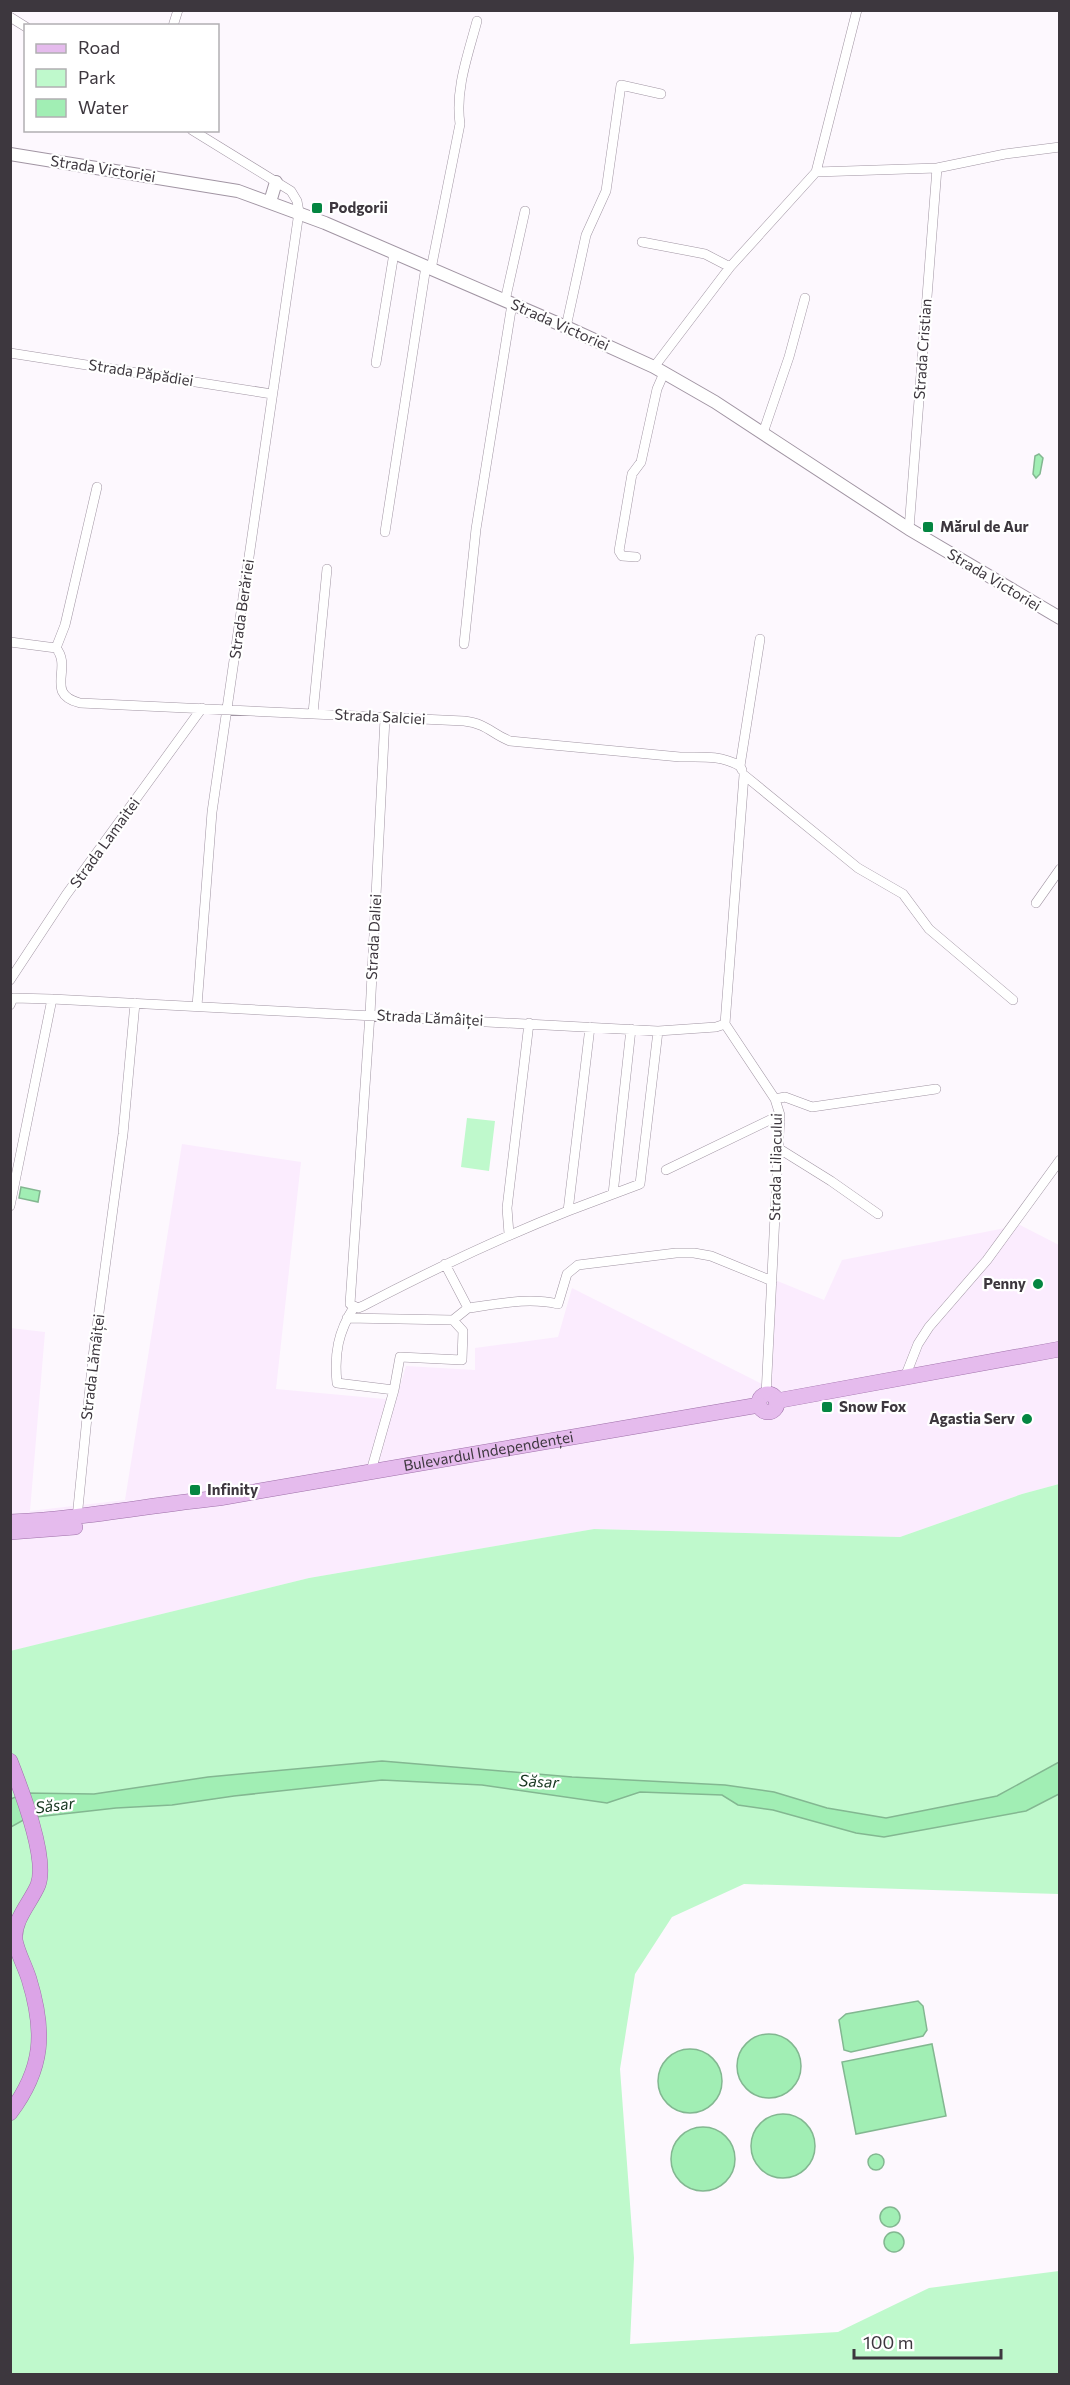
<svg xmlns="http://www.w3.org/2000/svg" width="1070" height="2385" font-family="Commissioner,sans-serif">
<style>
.built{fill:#fbecfe}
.green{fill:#bff9cc}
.water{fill:#a1eeb4;stroke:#83b791;stroke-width:1.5}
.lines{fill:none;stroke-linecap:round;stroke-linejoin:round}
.minor-casing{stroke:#a195a3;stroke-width:10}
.tertiary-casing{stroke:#a195a3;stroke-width:14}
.primary-casing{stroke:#9e70a8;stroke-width:16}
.trunk-casing{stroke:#9e70a8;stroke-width:16}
.minor{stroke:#fff;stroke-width:9}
.tertiary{stroke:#fff;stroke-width:12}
.primary{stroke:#e5bbed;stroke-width:15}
.trunk{stroke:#dca4e7;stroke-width:15}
.poi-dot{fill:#048641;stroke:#fff;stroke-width:2}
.labels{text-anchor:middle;stroke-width:4.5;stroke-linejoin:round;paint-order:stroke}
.street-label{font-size:15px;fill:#3d373e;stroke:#fff}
.poi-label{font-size:15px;font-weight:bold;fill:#3d373e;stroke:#fff;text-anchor:start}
.water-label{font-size:16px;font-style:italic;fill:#16361f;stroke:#fff}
</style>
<rect width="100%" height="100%" fill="#fdf8fe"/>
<path class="built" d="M182,1144L301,1162L276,1389L396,1400L406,1366L475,1370V1348L558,1337L572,1288L770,1388L775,1280L824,1300L842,1260L1020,1225L1059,1245V1484L1022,1494L900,1537L594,1529L309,1578L11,1651L10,1328L45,1332L30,1511L125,1500Z"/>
<path class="green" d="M467,1118L495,1121L489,1171L461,1167Z
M1059,1484V1894L744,1884L672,1917L635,1974L620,2069L634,2258L630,2344L838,2332L929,2288L1059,2271V2374H11L10,1651L309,1578L594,1529L900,1537L1022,1494Z"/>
<path class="water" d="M1039,454L1043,458L1040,474L1036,478L1033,474L1035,456Z
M21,1187L40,1191L38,1202L19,1198Z
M382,1761L572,1777L725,1785L774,1792L827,1808L886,1818L997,1796L1059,1762V1794L1026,1811L884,1837L856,1833L773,1810L738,1805L722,1795L640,1792L607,1803L482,1785L382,1780L234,1796L172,1805L116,1808L27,1818L11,1827V1799L24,1793L94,1794L208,1777Z
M918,2001L923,2006L927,2030L923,2036L851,2052L844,2050L839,2020L846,2014Z
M737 2066a32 32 0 1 1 64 0a32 32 0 1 1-64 0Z
M932,2044L946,2116L856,2134L842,2062Z
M658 2081a32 32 0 1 1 64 0a32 32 0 1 1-64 0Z
M751 2146a32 32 0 1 1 64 0a32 32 0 1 1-64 0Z
M671 2159a32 32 0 1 1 64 0a32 32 0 1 1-64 0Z
M868 2162a8 8 0 1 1 16 0a8 8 0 1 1-16 0Z
M880 2217a10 10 0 1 1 20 0a10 10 0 1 1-20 0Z
M884 2242a10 10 0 1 1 20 0a10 10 0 1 1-20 0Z"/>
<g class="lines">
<defs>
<path id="minor" d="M10,17L26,27
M173,26L178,10
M192,130L291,191L297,201L299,212L212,812L197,1006
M816,172L937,168L1005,154L1060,147
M642,242L705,254L730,267
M431,269L460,124C455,89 468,55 477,21
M505,301L525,211
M566,327L586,235L606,191L621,85L661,94
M10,353L272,394
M376,363L394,253
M654,367L730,267L816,172L857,10
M763,433L789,357L805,298
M909,529L937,168
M385,532L426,266
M636,557L622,556L619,551L632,474L641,462L657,389L664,373
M10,642L56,648L65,625L97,487
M464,644L476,529L512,304
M56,648C73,668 44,694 80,703L464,721C488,724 490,733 510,741L680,757C702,757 720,755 740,766
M313,713L327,569
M385,718L370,1014L350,1304L358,1308L363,1306C430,1271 497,1239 568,1211L590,1027
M742,770L740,766L760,639
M1036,903L1060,869
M10,980L66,895L202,708
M10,1005L13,998L52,999L658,1031L716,1027L725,1024
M775,1099L785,1097L812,1107L936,1089
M778,1148L831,1181L878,1214
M666,1170L780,1115
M613,1194L631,1029
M10,1206L52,999
M568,1211L640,1184L658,1031
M509,1234L507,1208L529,1023
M445,1264L468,1308C498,1304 528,1297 558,1304L567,1274L578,1265L676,1253H694L711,1256L772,1281
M354,1307C338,1332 334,1354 337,1383L394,1390
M347,1318L453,1320
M905,1377L918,1344L929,1327L987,1260L1060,1160
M766,1395L780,1115L775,1099L725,1024L744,775L858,868L903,894L929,929L1013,1000
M371,1471L394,1390L400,1357L462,1360L463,1331L453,1320L468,1308
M77,1518L93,1357L123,1134L135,1003"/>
<path id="tertiary" d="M10,154L238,191L325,223L566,327L654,367L715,402L909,529L1060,618
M270,202L276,182"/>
<g id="primary">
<circle cx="768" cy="1403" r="9"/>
<path d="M776,1401L1060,1349"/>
<path id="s1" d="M10,1522C81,1519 150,1505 219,1498L759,1405"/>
<path d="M10,1532L75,1527"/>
</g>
<path id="trunk" d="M10,1761C21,1789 48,1858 38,1885C31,1902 13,1920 15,1940C17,1952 25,1966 29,1979C45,2031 44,2068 10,2113"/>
</defs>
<use href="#minor" class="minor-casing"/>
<use href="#tertiary" class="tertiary-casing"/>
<use href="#primary" class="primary-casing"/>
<use href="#trunk" class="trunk-casing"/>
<use href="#minor" class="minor"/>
<use href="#tertiary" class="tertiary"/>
<use href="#primary" class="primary"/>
<use href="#trunk" class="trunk"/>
</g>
<g class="poi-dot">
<rect x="311" y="202" width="12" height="12" rx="3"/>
<rect x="922" y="521" width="12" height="12" rx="3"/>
<circle cx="1038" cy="1284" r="6"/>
<rect x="821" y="1401" width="12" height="12" rx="3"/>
<circle cx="1027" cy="1419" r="6"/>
<rect x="189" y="1484" width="12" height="12" rx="3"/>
</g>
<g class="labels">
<g class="street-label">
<text transform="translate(103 169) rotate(9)" y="5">Strada Victoriei</text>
<text transform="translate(560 325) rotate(24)" y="5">Strada Victoriei</text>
<text transform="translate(923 349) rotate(-86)" y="5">Strada Cristian</text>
<text transform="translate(141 373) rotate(9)" y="5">Strada Păpădiei</text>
<text transform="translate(994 580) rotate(31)" y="5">Strada Victoriei</text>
<text transform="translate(242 609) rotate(-82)" y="5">Strada Berăriei</text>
<text transform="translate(380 717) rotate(3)" y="5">Strada Salciei</text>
<text transform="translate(105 843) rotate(-54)" y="5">Strada Lamaitei</text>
<text transform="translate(374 937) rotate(-87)" y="5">Strada Daliei</text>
<text transform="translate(430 1018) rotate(3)" y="5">Strada Lămâiței</text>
<text transform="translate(776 1167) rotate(-89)" y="5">Strada Liliacului</text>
<text transform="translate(93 1367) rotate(-83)" y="5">Strada Lămâiței</text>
<text dy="5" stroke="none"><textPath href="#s1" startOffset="484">Bulevardul Independenței</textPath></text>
</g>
<g class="poi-label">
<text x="329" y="213">Podgorii</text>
<text x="940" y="532">Mărul de Aur</text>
<text x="1026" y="1289" text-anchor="end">Penny</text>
<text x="839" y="1412">Snow Fox</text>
<text x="1015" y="1424" text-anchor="end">Agastia Serv</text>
<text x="207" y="1495">Infinity</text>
</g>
<g class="water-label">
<text transform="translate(539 1781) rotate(3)" y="6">Săsar</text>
<text transform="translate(55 1805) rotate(-7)" y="6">Săsar</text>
</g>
</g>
<rect width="1070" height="2385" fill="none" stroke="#3d373e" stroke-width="24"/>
<rect x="24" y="24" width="195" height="108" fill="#ffffff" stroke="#b1afb2" stroke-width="1.5"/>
<rect x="36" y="44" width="30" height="9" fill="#e5bbed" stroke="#b1afb2" stroke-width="1.5"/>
<text x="78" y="54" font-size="18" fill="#3d373e">Road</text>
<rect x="36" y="69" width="30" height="18" fill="#bff9cc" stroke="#b1afb2" stroke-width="1.5"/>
<text x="78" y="84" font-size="18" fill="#3d373e">Park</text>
<rect x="36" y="99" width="30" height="18" fill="#a1eeb4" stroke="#b1afb2" stroke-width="1.5"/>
<text x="78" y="114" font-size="18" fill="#3d373e">Water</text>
<path d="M854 2349v9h147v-9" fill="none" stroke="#3d373e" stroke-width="3"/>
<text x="863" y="2349" font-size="18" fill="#3d373e" stroke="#ffffff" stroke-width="4.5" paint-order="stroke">100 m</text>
</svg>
